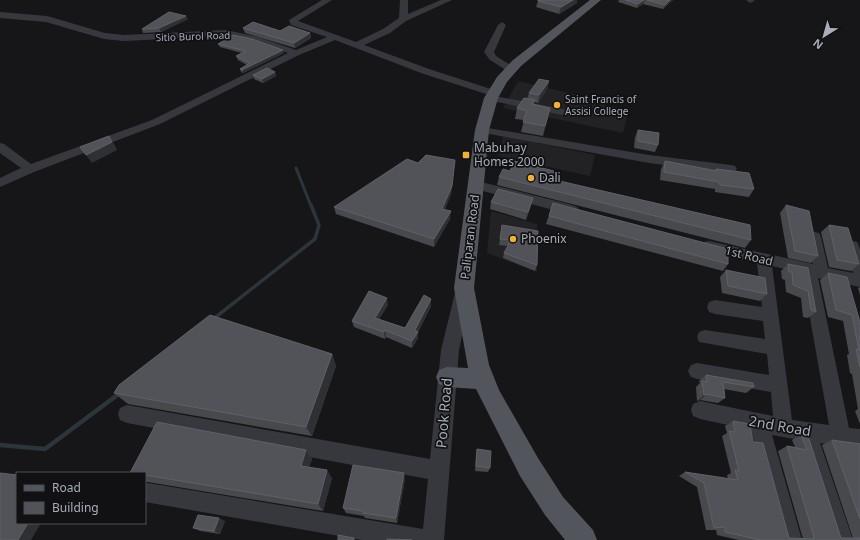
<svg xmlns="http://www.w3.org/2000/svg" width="860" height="540" font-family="'Noto Sans',sans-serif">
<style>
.built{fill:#222225}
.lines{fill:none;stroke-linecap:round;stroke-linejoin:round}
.stream-far2{stroke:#2c353c;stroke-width:3}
.stream-far1{stroke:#2c353c;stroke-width:3.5}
.stream{stroke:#2c353c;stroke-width:4.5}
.minor{fill:#37383d;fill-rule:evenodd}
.major{fill:#53555c;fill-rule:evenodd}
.wall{fill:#47494d}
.shaded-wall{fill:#2f3033}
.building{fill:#525359;stroke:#5f6168}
.poi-dot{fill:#f2b134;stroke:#111113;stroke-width:1.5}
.labels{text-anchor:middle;stroke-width:3.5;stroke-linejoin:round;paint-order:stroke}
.far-street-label{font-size:10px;fill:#a8adb8;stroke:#111113}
.far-poi-label{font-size:10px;fill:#a8adb8;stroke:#111113;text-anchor:start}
.poi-label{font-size:12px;fill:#a8adb8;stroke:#111113;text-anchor:start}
.street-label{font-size:12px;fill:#a8adb8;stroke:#111113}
.near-street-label{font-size:14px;fill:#a8adb8;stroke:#111113}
</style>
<rect width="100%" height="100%" fill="#161618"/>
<path class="built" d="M518,81L594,99L628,112L623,133L503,108Z
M503,136L595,155L590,176L499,156Z
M491,211L537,224V272L487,253Z"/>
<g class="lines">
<path class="stream-far2" d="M296,168L311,206"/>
<path class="stream-far1" d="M212,320L315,239L319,225L311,205"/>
<path class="stream" d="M0,445L45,449L120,393"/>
<path class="minor" d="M322,0H332L298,21L356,42L383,29L399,18L400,0H408V14L441,0H452L406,21L390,33L364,45L429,69L497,91L498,93L495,96L573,111L579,114L573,117L487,100L486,98L489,95L421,73L335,40L299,55L160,124L34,172L0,187V178L21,168L0,153V143L4,144L31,164L152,120L288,53L253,41L226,36L124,41L104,39L46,22L0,18V12L47,16L105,33L124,35L226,30L258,37L296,50L327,37L291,25L289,20Z
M746,0H754V1L750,3Z
M502,22L506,25L494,52L496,56L515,68L516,70L515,72L511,73L490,60L484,52L498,25Z
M482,127L649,155L731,165L735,166L737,169L735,172L731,173L649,163L478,132L476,130Z
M477,181L572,205L577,207L579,210L577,213L572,215L472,188L471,185L472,182Z
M814,232L819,233L821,237L828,268L853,273L845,246L847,242L852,241L857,242L860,249V287L818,278L849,428L860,429V449L820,443L853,540H831L800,440L772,435L802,540H780L751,430L700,419L693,416L691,410L693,404L700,401L773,416L771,392L697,379L691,377L688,371L691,365L697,363L769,375L767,354L699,342L697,337L699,332L705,330L765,339L763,321L715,314L709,312L707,307L709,302L715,300L762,307L757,263L704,250L702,246L704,242L709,241L813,264L807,237L809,233ZM772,266L802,273L829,425L792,420Z
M463,287L469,288L471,293L459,350L444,540H362L145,502V484L148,483L423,529L428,479L127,423L120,420L118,414L120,408L127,405L430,459L441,350L455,293L457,288Z"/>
<path class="major" d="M590,0H601L521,66L507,82L498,98L489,130L474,288L489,365L499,390L538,458L563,497L593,530L597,540H565L545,515L520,476L476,389L447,387L439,384L436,377L439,370L447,367L468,368L454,288L475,130L484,98L497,77L513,60Z"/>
</g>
<path class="wall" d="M619,0H673L663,9L643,4L637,8L618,2Z
M538,1L577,3L559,14L536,7Z
M188,19L161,32L143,33L142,29Z
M243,28L310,33L311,38L295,48L245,33Z
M218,44L284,53L243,73L241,72L240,69L247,65L238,60L236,56L242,53L220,47Z
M275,72L276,76L263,83L254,79L253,75Z
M549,81L547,89L538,103L534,102V105L550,108L543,136L521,132L524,120L515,119L517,108L527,99L529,93Z
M638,130L658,145L655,152L634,148L635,137Z
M455,160L451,194L445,209L450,219L434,247L336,214L334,207L418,163Z
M665,161L715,171L716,169L754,189L749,197L715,192V189L660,180L661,169Z
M510,171L552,179L751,240L745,248L497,185L499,177Z
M533,198L531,205L526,220L490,209L491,202Z
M553,203L728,264L723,271L546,224Z
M786,205L818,256L811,263L788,258L780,213Z
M502,225L537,265L535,271L503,258L504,253L508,246L499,245Z
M829,225L859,264L851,271L829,267L821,232Z
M788,264L808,268L816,312L808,318L803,317L801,298L786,292L785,280L782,279L781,271Z
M726,270L767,294L760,301L722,293L720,277Z
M828,273L860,322V424L855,411L858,409L852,374L850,373L847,355L849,354L843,321L828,317L820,280Z
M860,287V295L858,288Z
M431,299V306L418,332V338L412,348L386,337L385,339L354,327L352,321L388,305L379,319L405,328Z
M332,354L336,366L312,436L128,404L114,393Z
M706,375L754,387L746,393L724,389L725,398L718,403L700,400L697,401L696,387L700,383L699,381Z
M733,421L753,442L789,538L803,539L778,451L787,446L795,447L792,440L801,435L841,538H853L822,445L832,440L860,444V540H739L717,535L716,530H706L697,487L679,476L685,472L728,479L727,475L731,473L722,436L727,433L725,426Z
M477,449L490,468L488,472L475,471L476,454Z
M306,450L312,459L309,467L332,478L323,511L148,482H145V473Z
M405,479L397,523L365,518L364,516L346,513L343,508Z
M225,521L220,534L200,531L193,528Z"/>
<path class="shaded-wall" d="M573,0H577V3L559,14L561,7Z
M644,0H645L643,4L637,8L638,4Z
M670,0H673L663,9L665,5Z
M186,16L188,19L161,32L159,28Z
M310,33L311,38L295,48L294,43Z
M283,50L284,53L243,73L242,70Z
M275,72L276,76L263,83L262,79Z
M549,81L547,89L538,103L539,95Z
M550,108L548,118L543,136L545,126Z
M109,136L114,144L117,150L92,163L86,155Z
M455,160L451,194L442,216V209Z
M533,198L531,205L526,220L528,212Z
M451,211L450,219L434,247V239Z
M387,298L388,305L376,324L375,318Z
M431,299V306L418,332V338L412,348V341L415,330Z
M385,330L386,337L385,339L384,332Z
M332,354L336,366L312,436L306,427Z
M707,394L700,400L697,401L704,395Z
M306,450L312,459L307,474L301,466Z
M327,470L332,478L323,511L318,504Z
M404,473L405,479L397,523L396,518Z
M219,518L225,521L220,534L214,531Z
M28,523H41L31,540H18Z"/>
<path class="building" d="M538,0H573L561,7L538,1Z
M625,0H644L638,4Z
M647,0H670L665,5Z
M169,12L186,16L159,28L142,29Z
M253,22L280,31L289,26L310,33L294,43L243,28Z
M233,35L252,39L283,50L242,70L240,69L250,63L236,56L246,51L218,44Z
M267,68L275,72L262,79L253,75Z
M539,79L549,81L539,95L529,93Z
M524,98L535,100L532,104L550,108L545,126L523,122L527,111L517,108Z
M638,130L659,133L658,145L638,141Z
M109,136L112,142L86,155L80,147Z
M426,155L455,160L452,186L442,209L451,211L434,239L334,207L407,159L418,163Z
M514,161L554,171L551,179L750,225L751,240L499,177L503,169L510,171Z
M665,161L717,171L716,169L749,173L754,189L720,185L719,182L664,172Z
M498,189L533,198L528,212L491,202Z
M553,203L728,249V264L549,216Z
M786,205L809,211L818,256L795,251Z
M502,225L538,231L537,265L504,253L511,240L500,239Z
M829,225L848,228L859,264L837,260Z
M788,264L808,268L816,312L811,310L808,291L793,285L792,272H789Z
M726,270L765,278L767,294L728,286Z
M828,273L847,277L860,322V367L856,349L859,350L852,315L836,310Z
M369,291L387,298L375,318L405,328L424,295L431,299L415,330L418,332L412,341L385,330L384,332L352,321Z
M210,315L332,354L306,427L114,393L119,385Z
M706,375L753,383L754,387L723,382L725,398L707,394L704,395L702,381L707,382Z
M733,421L750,424L753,442L763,443L789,538L813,539L814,537L787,446L807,450L801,435L808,436L841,538H860V540H760L725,532V527L714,528L704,483L685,472L738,480L735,470L739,471L729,431L735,432Z
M157,422L306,450L301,466L327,470L318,504L145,475V473H130Z
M832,440L860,444V519Z
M477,449L491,451L490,468L476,466Z
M353,465L404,473L396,518L363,513V511L343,508Z
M0,473L17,475V523H28L18,540H0Z
M198,515L219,518L214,531L193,528Z
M338,535L354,538V540H338Z
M387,539L412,540H387Z"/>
<g class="poi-dot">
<circle cx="557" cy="105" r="4"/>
<rect x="462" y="151" width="8" height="8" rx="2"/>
<circle cx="531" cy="178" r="4"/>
<circle cx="513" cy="239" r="4"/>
</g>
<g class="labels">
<g class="far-street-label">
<text transform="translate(193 36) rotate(-2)" y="4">Sitio Burol Road</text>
</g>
<g class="far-poi-label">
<text x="565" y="103">Saint Francis of<tspan x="565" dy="12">Assisi College</tspan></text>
</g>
<g class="poi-label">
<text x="474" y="152">Mabuhay<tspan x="474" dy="14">Homes 2000</tspan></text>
<text x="539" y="182">Dali</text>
<text x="521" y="243">Phoenix</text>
</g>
<g class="street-label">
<text transform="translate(470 237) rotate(-83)" y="4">Paliparan Road</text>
<text transform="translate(749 256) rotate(14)" y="4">1st Road</text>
</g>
<g class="near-street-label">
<text transform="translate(444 413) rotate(-85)" y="5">Pook Road</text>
<text transform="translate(780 426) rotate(10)" y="5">2nd Road</text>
</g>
</g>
<rect x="16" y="472" width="130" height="52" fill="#111113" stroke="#4d4f55"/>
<rect x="24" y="485" width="20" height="6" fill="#53555c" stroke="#4d4f55"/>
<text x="52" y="492" font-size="12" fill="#a8adb8">Road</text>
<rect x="24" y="502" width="20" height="12" fill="#525359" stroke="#4d4f55"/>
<text x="52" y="512" font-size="12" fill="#a8adb8">Building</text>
<g transform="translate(824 36) rotate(217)" stroke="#111113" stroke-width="3" paint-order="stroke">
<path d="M0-3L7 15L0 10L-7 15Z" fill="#a8adb8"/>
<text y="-6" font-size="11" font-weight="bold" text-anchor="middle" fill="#a8adb8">N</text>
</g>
</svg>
